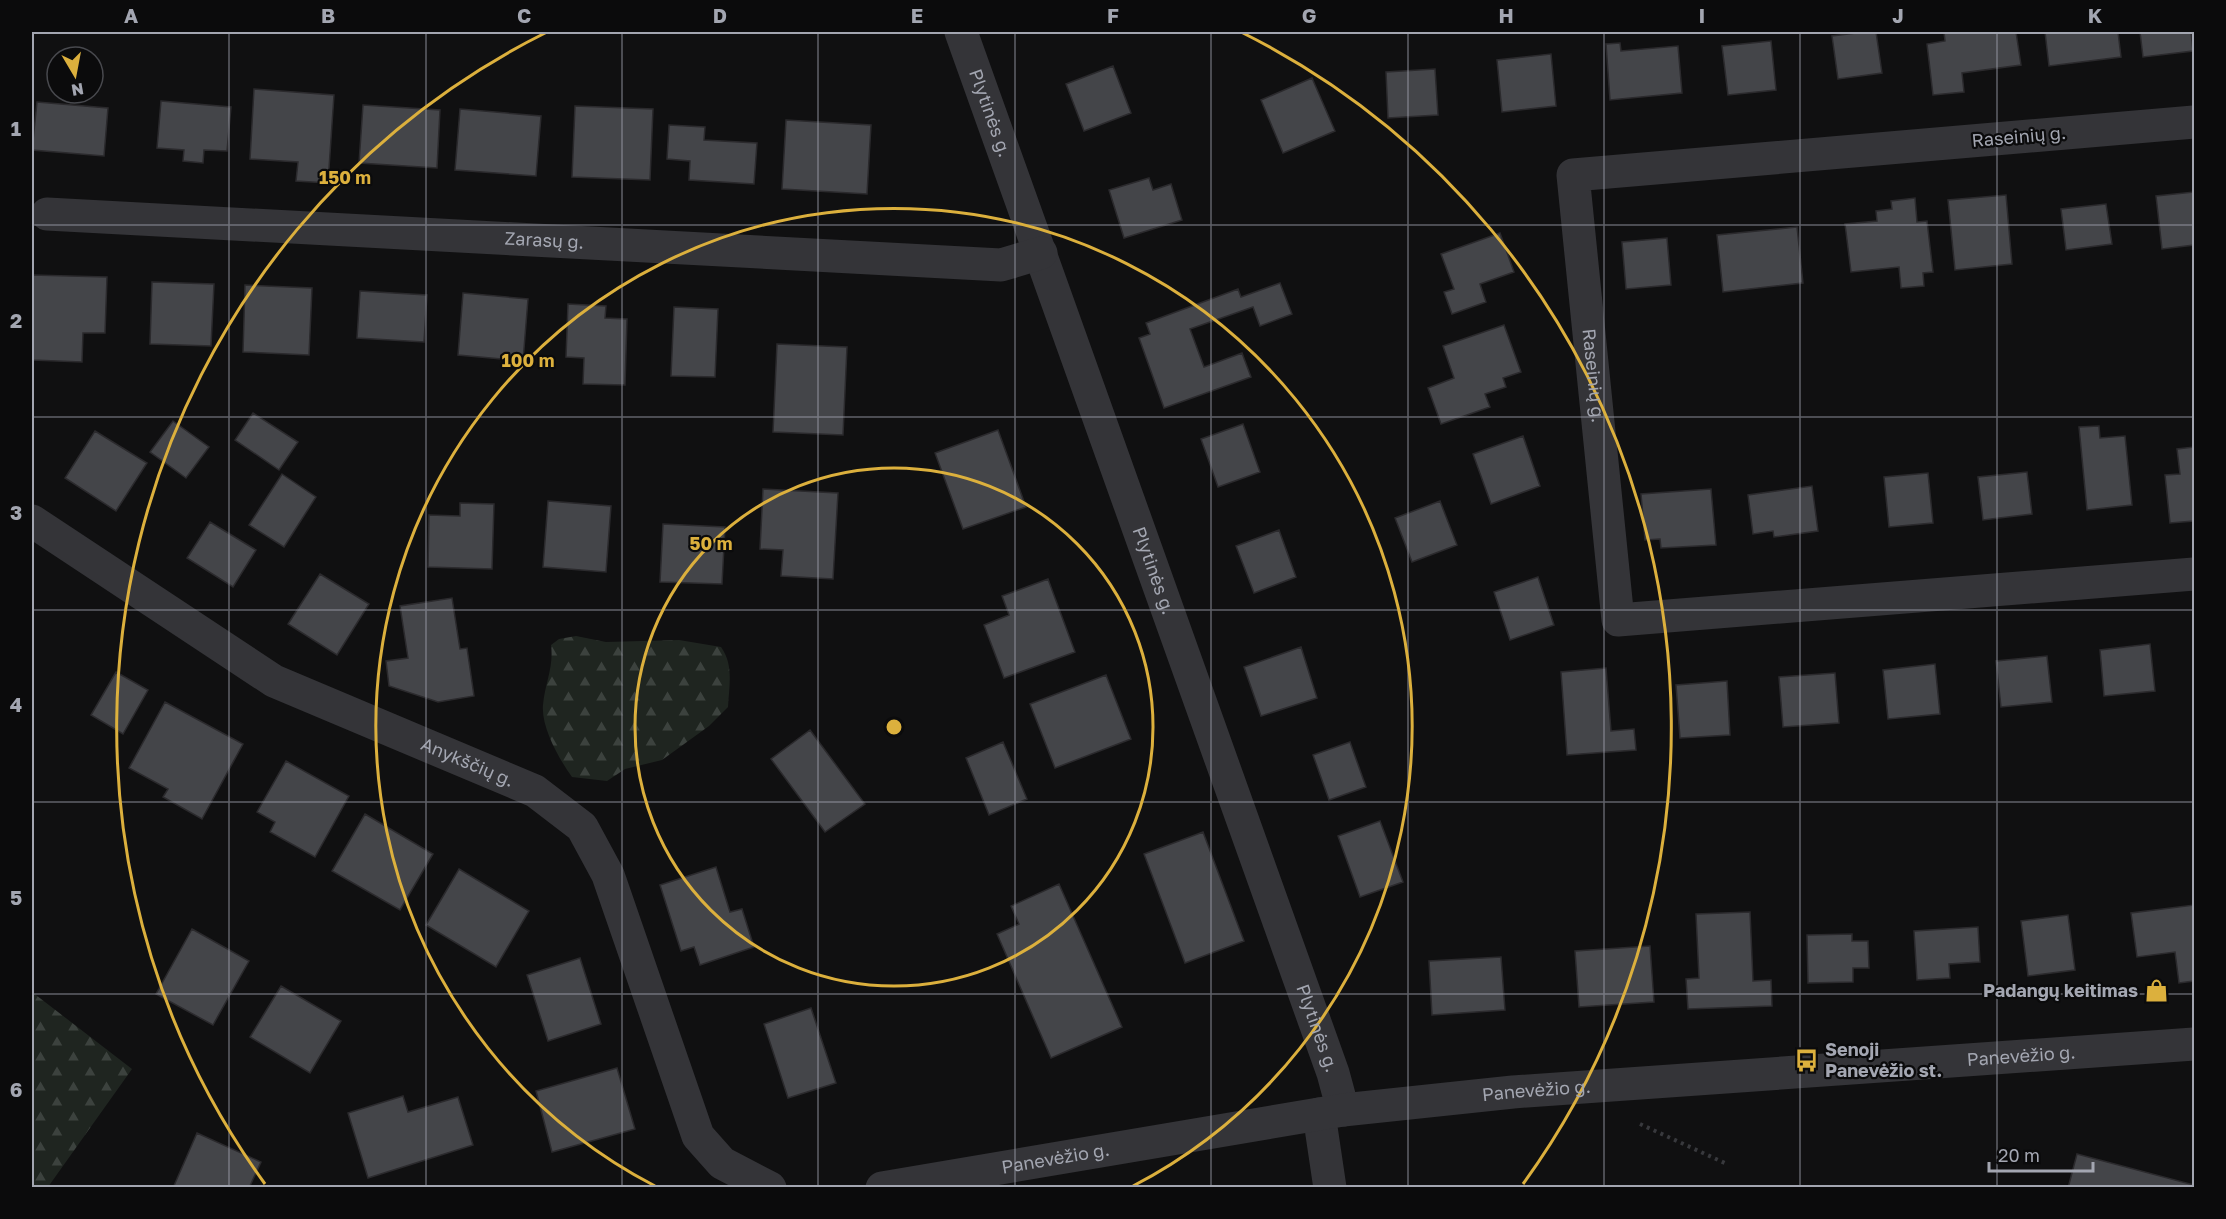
<svg xmlns="http://www.w3.org/2000/svg" width="2226" height="1219" font-family="'Golos Text',sans-serif">
<style>
.forest{fill:url(#forest-firs)}
.building{fill:#444549;stroke:#2b2a2d;stroke-width:1.5}
.lines{fill:none;stroke-linecap:round;stroke-linejoin:round}
.path{stroke:#38393d;stroke-width:4;stroke-dasharray:3 4.5;stroke-linecap:butt}
.minor{stroke:#343438;stroke-width:33}
.grid{fill:none;stroke:#a3a6b1;stroke-width:1.5;stroke-opacity:0.55}
.ring{fill:none;stroke:#dcb03d;stroke-width:3}
.labels{text-anchor:middle;stroke-width:4.5;stroke-linejoin:round;paint-order:stroke}
.street-label{font-size:18px;fill:#a3a6b1;stroke:#0b0b0c}
.poi-label{font-size:18px;font-weight:bold;fill:#a3a6b1;stroke:#0b0b0c;text-anchor:end}
.centre{fill:#dcb03d;stroke:#0b0b0c;stroke-width:3}
.ring-label{font-size:18px;text-anchor:middle;font-weight:bold;fill:#dcb03d;stroke:#0b0b0c;stroke-width:4.5;stroke-linejoin:round;paint-order:stroke}
.neatline{fill:none;stroke:#a3a6b1;stroke-width:2}
.grid-label{font-size:20px;text-anchor:middle;font-weight:bold;fill:#a3a6b1}
</style>
<defs>
<pattern id="forest-firs" width="22" height="20" patternUnits="userSpaceOnUse" patternTransform="scale(1.5)"><rect width="22" height="20" fill="#1f2520"/><path d="M5 1l3.5 6h-7zM16 11l3.5 6h-7z" fill="#3c423e"/></pattern>
</defs>
<rect width="100%" height="100%" fill="#101011"/>
<path class="forest" d="M576,636L606,642L679,640L721,647C734,665 729,686 728,707L709,726L662,760L625,769L607,781L572,777C559,759 541,727 543,705C545,683 554,667 551,645L559,639Z
M32,992L132,1069L48,1187H32Z"/>
<path class="building" d="M1864,32H1876L1882,73L1838,79L1832,36Z
M1944,32H2016L2021,65L1962,73L1964,92L1933,95L1927,44L1945,41Z
M2045,32H2118L2121,57L2049,66Z
M2140,32H2191L2193,51L2143,57Z
M1771,41L1776,90L1728,95L1722,46Z
M1620,43L1621,51L1678,46L1682,93L1610,100L1606,44Z
M1551,54L1556,106L1502,112L1497,60Z
M1113,66L1131,113L1084,131L1066,84Z
M1435,69L1438,115L1388,118L1386,72Z
M1312,78L1335,131L1283,153L1261,100Z
M254,89L334,95L328,183L296,181L298,162L250,159Z
M161,101L231,107L227,151L204,150L203,163L183,161L184,150L157,148Z
M37,102L108,108L104,156L32,150Z
M363,105L440,110L437,168L359,163Z
M575,106L653,109L650,180L572,177Z
M460,109L541,116L536,176L455,170Z
M786,120L871,125L867,194L782,189Z
M669,125L705,127L704,140L757,143L754,184L689,180L690,161L667,159Z
M1149,178L1153,190L1171,184L1182,220L1124,238L1109,190Z
M2194,192V245L2162,249L2156,196Z
M2006,195L2012,264L1955,270L1948,200Z
M1915,198L1917,222L1927,221L1933,272L1923,273L1924,286L1901,288L1899,267L1851,272L1845,224L1877,221L1876,211L1892,209L1891,201Z
M2106,204L2112,244L2066,250L2061,209Z
M1797,227L1803,283L1723,292L1717,235Z
M1500,233L1514,272L1480,284L1486,302L1452,314L1444,292L1454,289L1441,254Z
M1667,238L1671,285L1626,289L1622,242Z
M32,275L107,277L105,333H83L82,362L32,360Z
M152,282L214,284L211,346L150,344Z
M1280,283L1292,314L1260,326L1253,307L1190,329L1204,367L1242,353L1251,377L1164,408L1139,338L1150,334L1146,323L1238,289L1241,297Z
M245,285L312,288L309,355L243,352Z
M360,291L427,295L424,342L357,338Z
M463,293L528,299L523,361L458,355Z
M568,304L606,306L605,318L627,319L625,385L583,384L584,358L566,357Z
M674,307L718,309L715,377L671,376Z
M1504,325L1521,372L1503,378L1506,387L1485,394L1490,407L1441,424L1428,388L1454,378L1443,346Z
M777,344L847,347L843,435L773,432Z
M253,413L298,442L279,470L235,440Z
M173,421L209,447L186,478L150,452Z
M1243,424L1260,472L1218,487L1201,439Z
M2099,426L2100,438L2125,436L2132,505L2087,510L2079,427Z
M998,430L1026,507L963,529L935,453Z
M95,431L147,463L116,511L65,478Z
M1523,436L1540,486L1491,504L1473,454Z
M2194,447V521L2170,523L2165,475L2180,474L2177,449Z
M2027,472L2032,514L1983,520L1978,477Z
M1928,473L1933,523L1889,527L1884,477Z
M282,474L316,497L284,547L249,525Z
M1812,486L1818,531L1774,537L1773,531L1753,534L1748,495Z
M763,489L838,493L833,579L781,576L783,550L760,549Z
M1711,489L1716,545L1661,548L1660,539L1645,540L1641,494Z
M548,501L611,506L606,572L543,567Z
M1440,501L1457,545L1412,562L1395,518Z
M460,503L494,504L492,569L428,567L429,515L460,516Z
M210,522L256,550L233,587L187,558Z
M663,524L725,527L722,584L660,582Z
M1279,530L1296,577L1254,593L1236,546Z
M320,574L369,604L337,655L288,624Z
M1538,577L1554,625L1510,640L1494,592Z
M1048,579L1075,652L1004,678L984,625L1009,615L1002,596Z
M452,598L460,649L467,648L474,696L438,702L389,686L386,661L408,658L400,606Z
M2150,644L2155,691L2104,696L2100,650Z
M1301,647L1317,698L1261,716L1244,667Z
M2047,656L2052,702L2001,707L1996,661Z
M1935,664L1940,714L1888,719L1883,670Z
M1606,668L1611,731L1634,729L1636,750L1567,755L1561,672Z
M116,672L148,690L123,734L91,715Z
M1835,673L1839,723L1783,727L1779,677Z
M1106,675L1131,739L1055,768L1030,704Z
M1727,681L1730,735L1680,738L1676,685Z
M165,702L243,744L202,819L163,797L168,789L129,768Z
M810,730L865,804L825,832L771,759Z
M1003,742L1027,799L989,815L966,758Z
M1350,742L1366,787L1329,800L1313,755Z
M286,761L349,796L315,857L270,832L275,822L257,812Z
M365,814L433,854L400,910L332,871Z
M1380,821L1403,882L1360,897L1338,836Z
M1203,832L1244,941L1185,963L1144,854Z
M716,867L730,912L742,909L754,947L700,965L694,947L681,951L660,885Z
M459,869L529,911L496,967L426,925Z
M1059,884L1122,1027L1051,1058L997,934L1019,924L1011,906Z
M2194,905V981L2179,983L2175,952L2137,957L2131,913Z
M1750,912L1753,981L1771,980L1772,1006L1688,1009L1686,979L1699,978L1696,914Z
M2068,915L2075,970L2028,976L2021,921Z
M1978,927L1980,962L1949,964L1950,978L1917,980L1914,931Z
M192,929L249,961L213,1025L156,994Z
M1852,934V941H1868L1869,968H1853V982L1808,983L1807,935Z
M1650,946L1654,1002L1579,1007L1575,951Z
M1501,957L1505,1010L1432,1015L1429,961Z
M580,958L601,1024L548,1041L527,975Z
M281,986L341,1021L310,1073L250,1037Z
M811,1008L836,1083L788,1098L764,1024Z
M617,1068L635,1129L552,1152L536,1091Z
M403,1096L408,1112L458,1097L473,1145L368,1178L348,1113Z
M197,1133L261,1162L249,1188H173Z
M2077,1154L2194,1185V1188H2068Z"/>
<g class="lines">
<path class="path" d="M1640,1124L1727,1164"/>
<g class="minor">
<path id="s1" d="M961,32L1333,1073L1343,1110"/>
<path id="s2" d="M2194,122L1573,175L1618,620L2194,574"/>
<path id="s3" d="M47,214L1001,265L1041,253"/>
<path id="s4" d="M32,521L274,681L535,791L582,827L608,875L698,1136L722,1163L770,1188"/>
<path d="M1319,1114L1330,1188"/>
<path id="s5" d="M882,1188L1343,1110L1513,1092L2194,1044"/>
</g>
</g>
<path class="grid" d="M229,32V1188M426,32V1188M622,32V1188M818,32V1188M1015,32V1188M1211,32V1188M1408,32V1188M1604,32V1188M1800,32V1188M1997,32V1188M32,225H2194M32,417H2194M32,610H2194M32,802H2194M32,994H2194"/>
<g class="ring">
<circle cx="894" cy="727" r="259"/>
<path d="M655 1186A518 518 0 1 1 1133 1186"/>
<path d="M265 1184A777 777 0 0 1 547 32M1241 32A777 777 0 0 1 1523 1184"/>
</g>
<defs>
<symbol id="shop-bare" viewBox="-9 -9 18 18"><path d="M-5-2.5h2.3a2.7 3.5 0 0 1 5.4 0H5L5.5 6h-11ZM-1.5-2.5h3a1.5 2.3 0 0 0-3 0Z" fill="#dcb03d" stroke="#0b0b0c" stroke-width="2.5" paint-order="stroke"/></symbol>
<symbol id="bus-bare" viewBox="-9 -9 18 18"><path d="M-5-6H5V4H4V6H2V4H-2V6H-4V4H-5ZM-3.5-4V0h7V-4ZM-3.5 1.2v1.5H-2V1.2ZM2 1.2v1.5H3.5V1.2Z" fill="#dcb03d" stroke="#0b0b0c" stroke-width="2.5" paint-order="stroke"/></symbol>
</defs>
<g fill-rule="evenodd">
<use href="#shop-bare" x="2140" y="974" width="33" height="33"/>
<use href="#bus-bare" x="1790" y="1044" width="33" height="33"/>
</g>
<g class="labels">
<g class="street-label">
<text dy="6" stroke="none"><textPath href="#s1" startOffset="86">Plytinės g.</textPath></text>
<text transform="translate(2019 137) rotate(-5)" y="6">Raseinių g.</text>
<text dy="6" stroke="none"><textPath href="#s3" startOffset="498">Zarasų g.</textPath></text>
<text dy="6" stroke="none"><textPath href="#s2" startOffset="825">Raseinių g.</textPath></text>
<text dy="6" stroke="none"><textPath href="#s1" startOffset="572">Plytinės g.</textPath></text>
<text dy="6" stroke="none"><textPath href="#s4" startOffset="500">Anykščių g.</textPath></text>
<text dy="6" stroke="none"><textPath href="#s1" startOffset="1058">Plytinės g.</textPath></text>
<text dy="6" stroke="none"><textPath href="#s5" startOffset="1148">Panevėžio g.</textPath></text>
<text dy="6" stroke="none"><textPath href="#s5" startOffset="662">Panevėžio g.</textPath></text>
<text dy="6" stroke="none"><textPath href="#s5" startOffset="176">Panevėžio g.</textPath></text>
</g>
<g class="poi-label">
<text x="2138" y="997">Padangų keitimas</text>
<text x="1825" y="1056" text-anchor="start">Senoji<tspan x="1825" dy="21">Panevėžio st.</tspan></text>
</g>
</g>
<circle cx="894" cy="727" r="9" class="centre"/>
<g class="ring-label">
<text x="345" y="184">150 m</text>
<text x="528" y="367">100 m</text>
<text x="711" y="550">50 m</text>
</g>
<rect width="2226" height="1219" fill="none" stroke="#0b0b0c" stroke-width="66"/>
<g transform="translate(75 75) rotate(170)"><circle r="28" fill="#0b0b0c" stroke="#48494e" stroke-width="1.5"/>
<path d="M0-4.5L10 22L0 15L-10 22Z" fill="#dcb03d"/>
<text y="-9" font-size="16" font-weight="bold" text-anchor="middle" fill="#a3a6b1">N</text>
</g>
<path d="M1989 1162v9h104v-9" fill="none" stroke="#a3a6b1" stroke-width="3"/>
<text x="1998" y="1162" font-size="18" fill="#a3a6b1" stroke="#0b0b0c" stroke-width="4.5" paint-order="stroke">20 m</text>
<rect x="33" y="33" width="2160" height="1153" class="neatline"/>
<g class="grid-label">
<text x="131" y="23">A</text>
<text x="328" y="23">B</text>
<text x="524" y="23">C</text>
<text x="720" y="23">D</text>
<text x="917" y="23">E</text>
<text x="1113" y="23">F</text>
<text x="1309" y="23">G</text>
<text x="1506" y="23">H</text>
<text x="1702" y="23">I</text>
<text x="1898" y="23">J</text>
<text x="2095" y="23">K</text>
<text x="16" y="136">1</text>
<text x="16" y="328">2</text>
<text x="16" y="520">3</text>
<text x="16" y="712">4</text>
<text x="16" y="905">5</text>
<text x="16" y="1097">6</text>
</g>
</svg>
